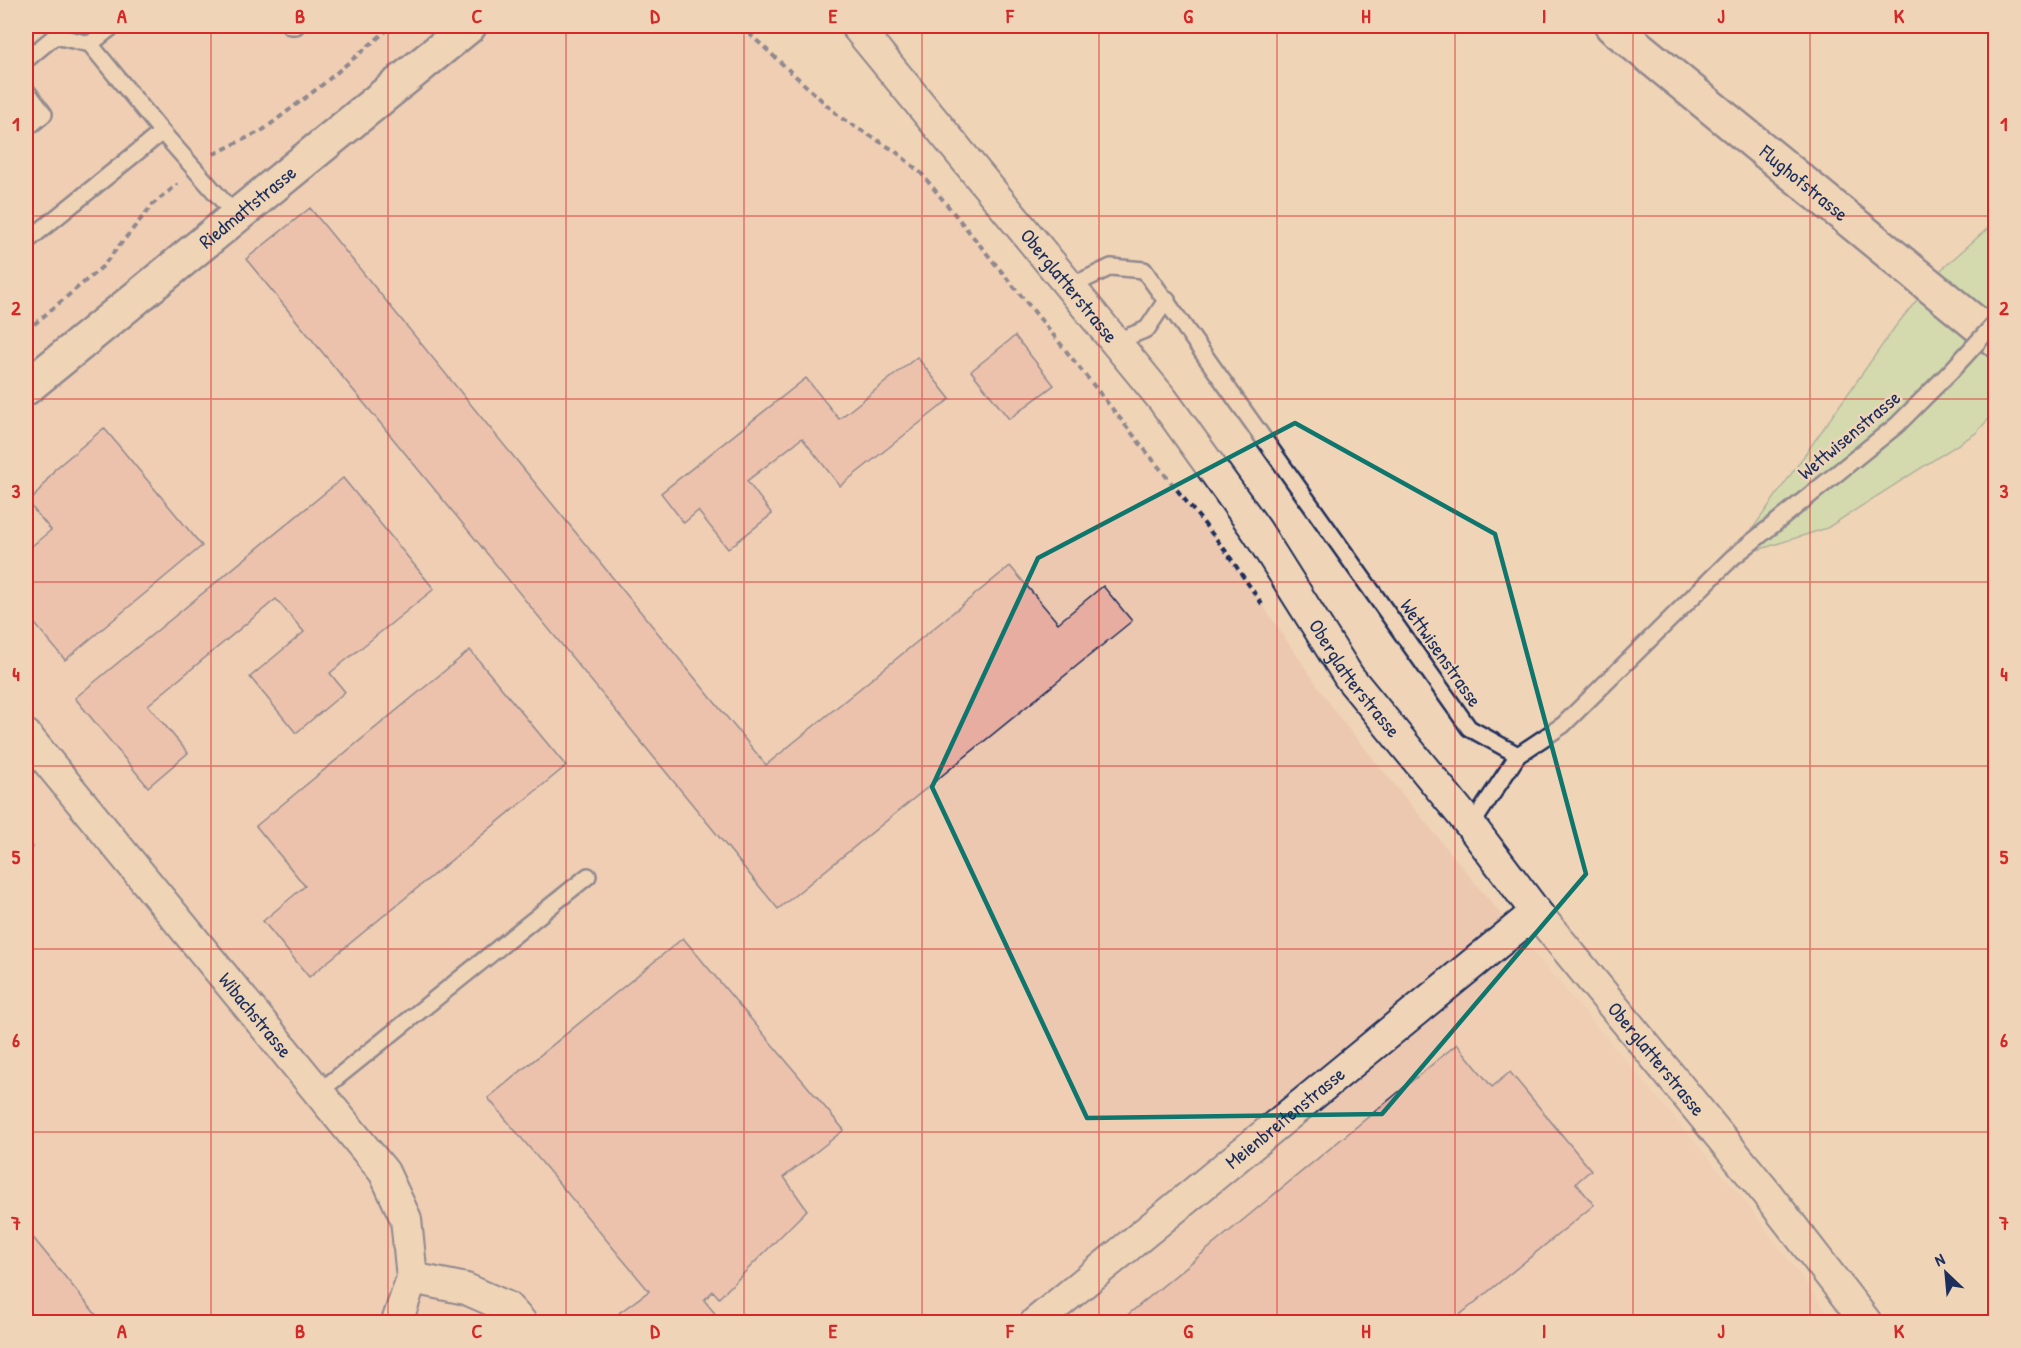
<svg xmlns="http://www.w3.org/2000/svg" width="2021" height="1348" font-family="'Patrick Hand',sans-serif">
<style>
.built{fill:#edc8b0}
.green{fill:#b2e3a3;stroke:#668980;stroke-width:1.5}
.building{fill:#e7ada1;stroke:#1b2f5e;stroke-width:1.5}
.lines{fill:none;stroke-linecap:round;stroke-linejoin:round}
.service-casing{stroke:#1b2f5e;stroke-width:20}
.minor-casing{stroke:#1b2f5e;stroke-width:34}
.secondary-casing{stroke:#1b2f5e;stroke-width:38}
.path{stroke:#1b2f5e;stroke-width:4;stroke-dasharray:6 4.5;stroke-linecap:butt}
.service{stroke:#f0d4b7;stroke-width:15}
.minor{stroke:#f0d4b7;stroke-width:30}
.secondary{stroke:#f0d4b7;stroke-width:33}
.service-bridge-casing{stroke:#1b2f5e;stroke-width:20;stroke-linecap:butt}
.service-bridge{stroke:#f0d4b7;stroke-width:15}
.marked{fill:none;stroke:#0f766e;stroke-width:4.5;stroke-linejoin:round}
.grid{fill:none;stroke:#d62828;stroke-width:1.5;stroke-opacity:0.55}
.labels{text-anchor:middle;stroke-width:5;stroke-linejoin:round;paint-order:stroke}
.street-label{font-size:20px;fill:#1b2f5e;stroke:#f0d4b7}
.neatline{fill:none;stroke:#d62828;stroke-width:2}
.grid-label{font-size:20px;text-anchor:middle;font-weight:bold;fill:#d62828}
</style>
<rect width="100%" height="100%" fill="#f0d4b7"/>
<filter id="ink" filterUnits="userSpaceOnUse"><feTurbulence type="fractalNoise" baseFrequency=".0167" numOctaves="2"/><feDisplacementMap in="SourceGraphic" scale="12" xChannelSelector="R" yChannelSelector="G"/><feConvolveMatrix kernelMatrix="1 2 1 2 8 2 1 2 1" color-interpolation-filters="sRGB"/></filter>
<g filter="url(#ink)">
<path class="built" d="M26,26H741L841,118L895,151L921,173L1059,342L1225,550L1339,717L1514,930L1744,1200L1834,1322H26Z"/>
<path class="green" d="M1995,222V412L1976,433L1827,528L1732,558L1895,327L1942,269Z"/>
<path class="building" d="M310,208L766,765L1010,566L1058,623L1103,586L1132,621L778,909L246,259Z
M1015,336L1054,385L1009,419L971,371Z
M917,357L950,399L840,486L802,438L747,481L772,514L728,549L698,511L684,523L661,493L806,378L839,419Z
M104,428L202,546L65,660L26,613V551L51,530L29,504L55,469Z
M343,478L434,589L330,673L345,692L296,733L250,677L304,632L276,599L148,705L188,753L148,787L75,698Z
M470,650L566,766L309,977L263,921L305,886L256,826Z
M26,838L33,847L26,853Z
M683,938L844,1130L784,1177L807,1210L719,1298L713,1291L704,1300L722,1322H626L619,1313L649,1291L488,1098Z
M1457,1044L1492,1087L1510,1072L1591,1170L1576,1183L1594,1205L1451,1322H1119Z
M26,1229L102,1322H26Z"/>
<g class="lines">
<defs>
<path id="service" d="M113,26L90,44L162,132
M290,26H296
M26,60L55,36L90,44
M26,90L44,114L26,129
M26,242L162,132L236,216
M1069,287L1111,267L1144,270L1469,728L1518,755L1563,725L1732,558L1897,425L1951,371
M1115,342L1147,329L1167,299
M1471,826L1518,755
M319,1092L588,876"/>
<g id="minor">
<path id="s1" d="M856,26L1163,400L1257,531L1349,677L1471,826L1536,912L1764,1190L1866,1322"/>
<path id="s2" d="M26,735L384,1172L406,1219L412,1278L397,1322"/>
<path d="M412,1278L466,1289L507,1307L521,1322"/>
<path id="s3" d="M1036,1322L1536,912"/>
</g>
<g id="secondary">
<path id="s4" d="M1612,26L1996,340"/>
<path id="s5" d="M26,388L469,26"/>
</g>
</defs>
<use href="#service" class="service-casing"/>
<use href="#minor" class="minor-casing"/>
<use href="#secondary" class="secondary-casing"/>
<path class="path" d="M741,26L841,118L895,151L921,173L1059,342L1225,550L1264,607
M214,154L263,130L322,85L392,26
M26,331L102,267L153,204L178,184"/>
<use href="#service" class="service"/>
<use href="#minor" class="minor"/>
<use href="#secondary" class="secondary"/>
<defs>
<path id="service-bridge" d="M1951,371L1996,322"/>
</defs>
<use href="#service-bridge" class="service-bridge-casing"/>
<use href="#service-bridge" class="service-bridge"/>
</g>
</g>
<path d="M0 0H2021V1348H0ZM1295,423L1495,534L1586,874L1382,1114L1087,1118L932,787L1038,558Z" fill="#f0d4b7" fill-opacity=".55" fill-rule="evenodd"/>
<path class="marked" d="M1295,423L1495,534L1586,874L1382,1114L1087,1118L932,787L1038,558Z"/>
<path class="grid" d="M211,26V1322M388,26V1322M566,26V1322M744,26V1322M922,26V1322M1099,26V1322M1277,26V1322M1455,26V1322M1633,26V1322M1810,26V1322M26,216H1996M26,399H1996M26,582H1996M26,766H1996M26,949H1996M26,1132H1996"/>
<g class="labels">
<g class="street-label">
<text dy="7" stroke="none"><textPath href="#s4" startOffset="248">Flughofstrasse</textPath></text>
<text dy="7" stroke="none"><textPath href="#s5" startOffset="286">Riedmattstrasse</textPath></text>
<text dy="7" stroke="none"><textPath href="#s1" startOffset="336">Oberglatterstrasse</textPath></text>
<text transform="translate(1849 435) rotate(-40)" y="7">Wettwisenstrasse</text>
<text transform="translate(1441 653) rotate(55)" y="7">Wettwisenstrasse</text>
<text dy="7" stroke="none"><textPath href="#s1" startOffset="822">Oberglatterstrasse</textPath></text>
<text dy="7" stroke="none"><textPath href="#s2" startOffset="362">Wibachstrasse</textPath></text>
<text dy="7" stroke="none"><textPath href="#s1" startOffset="1308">Oberglatterstrasse</textPath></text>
<text dy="7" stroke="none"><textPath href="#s3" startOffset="322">Meienbreitenstrasse</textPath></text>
</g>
</g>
<rect width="2021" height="1348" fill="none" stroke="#f0d4b7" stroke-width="66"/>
<g transform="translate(1946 1273) rotate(334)" stroke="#f0d4b7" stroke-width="4.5" paint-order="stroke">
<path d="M0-4.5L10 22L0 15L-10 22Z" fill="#1b2f5e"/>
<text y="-9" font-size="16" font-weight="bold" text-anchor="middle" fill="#1b2f5e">N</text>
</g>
<rect x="33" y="33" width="1955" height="1282" class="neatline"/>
<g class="grid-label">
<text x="122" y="23">A</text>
<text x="300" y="23">B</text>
<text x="477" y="23">C</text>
<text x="655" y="23">D</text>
<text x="833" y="23">E</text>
<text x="1010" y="23">F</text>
<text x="1188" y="23">G</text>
<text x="1366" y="23">H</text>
<text x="1544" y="23">I</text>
<text x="1721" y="23">J</text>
<text x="1899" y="23">K</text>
<text x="16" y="131">1</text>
<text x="2004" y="131">1</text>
<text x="16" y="315">2</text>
<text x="2004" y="315">2</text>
<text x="16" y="498">3</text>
<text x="2004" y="498">3</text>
<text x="16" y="681">4</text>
<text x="2004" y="681">4</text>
<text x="16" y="864">5</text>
<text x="2004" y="864">5</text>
<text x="16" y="1047">6</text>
<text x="2004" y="1047">6</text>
<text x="16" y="1230">7</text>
<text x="2004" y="1230">7</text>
<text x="122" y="1338">A</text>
<text x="300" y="1338">B</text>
<text x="477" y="1338">C</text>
<text x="655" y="1338">D</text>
<text x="833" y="1338">E</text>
<text x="1010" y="1338">F</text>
<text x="1188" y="1338">G</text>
<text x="1366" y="1338">H</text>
<text x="1544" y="1338">I</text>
<text x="1721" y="1338">J</text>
<text x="1899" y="1338">K</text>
</g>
</svg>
